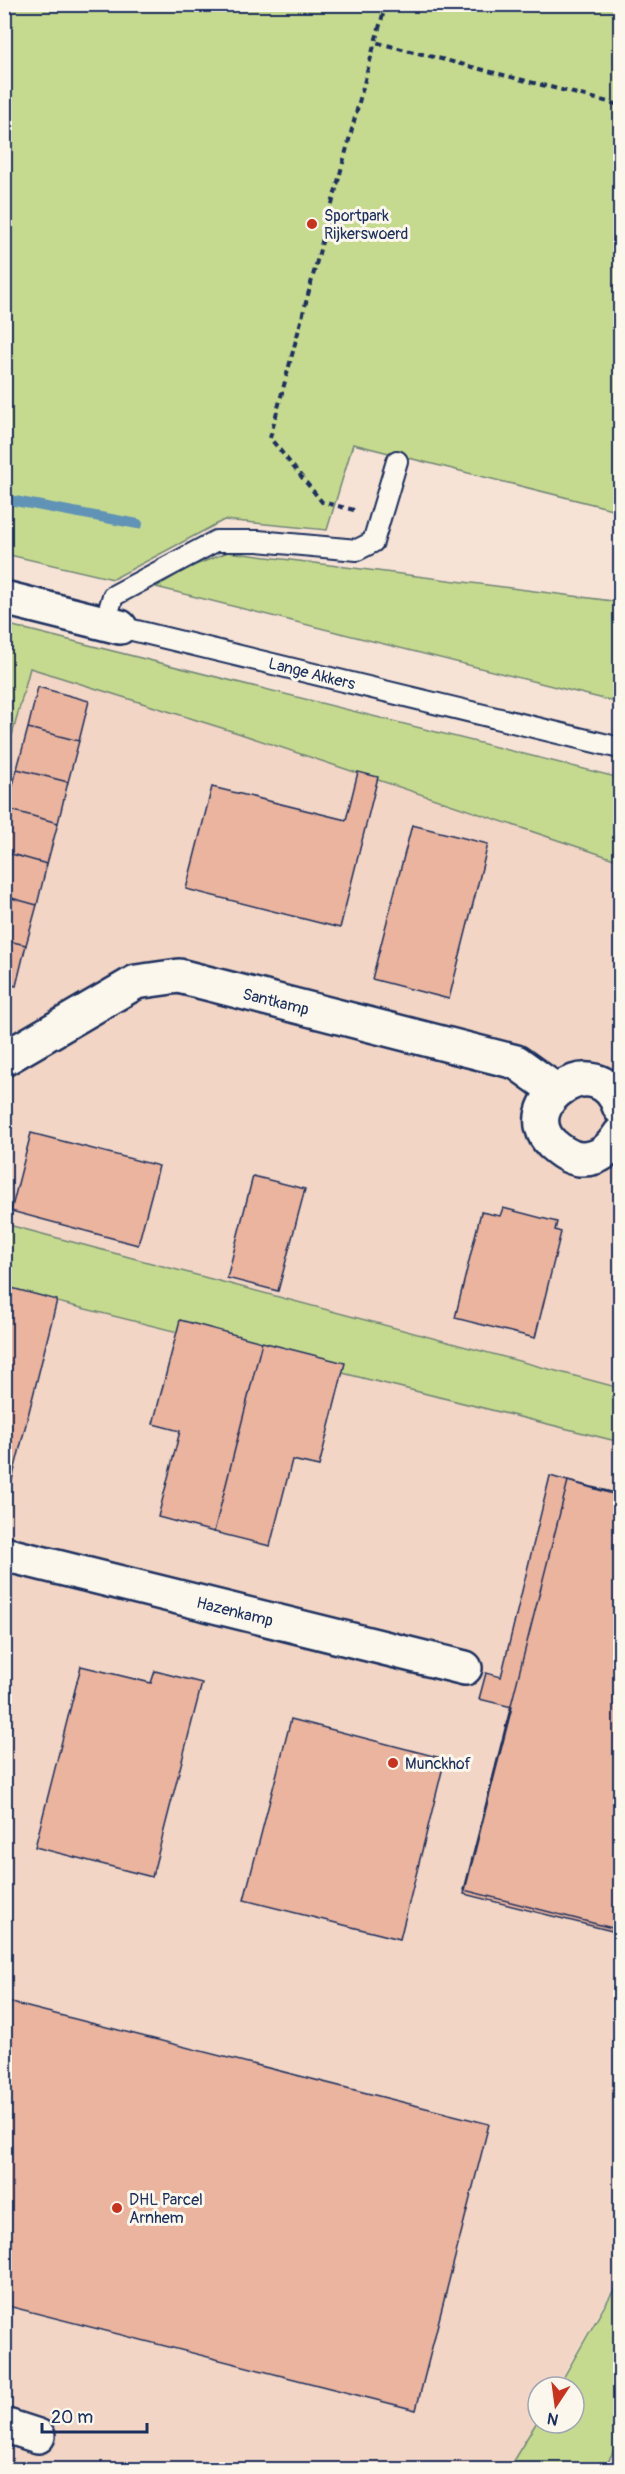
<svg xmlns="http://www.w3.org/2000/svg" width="625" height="2474" font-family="Pangolin,sans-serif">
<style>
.built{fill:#f2d5c4}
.green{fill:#c6da8f;stroke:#708476;stroke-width:1.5}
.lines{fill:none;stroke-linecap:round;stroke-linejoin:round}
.stream{stroke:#6093b6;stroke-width:10}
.building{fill:#eab49e;stroke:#1b2f5e;stroke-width:1.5}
.service-casing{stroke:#1b2f5e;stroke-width:24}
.minor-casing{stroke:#1b2f5e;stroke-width:38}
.path{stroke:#1b2f5e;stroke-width:4;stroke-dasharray:6 4.5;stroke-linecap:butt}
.service{stroke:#fbf7ec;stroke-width:20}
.minor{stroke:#fbf7ec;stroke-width:33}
.poi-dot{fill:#c8321e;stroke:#fbf7ec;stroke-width:2}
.labels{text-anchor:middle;stroke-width:6;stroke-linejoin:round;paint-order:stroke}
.poi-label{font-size:16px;fill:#1b2f5e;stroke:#fbf7ec;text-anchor:start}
.street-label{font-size:16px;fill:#1b2f5e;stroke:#fbf7ec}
</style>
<rect width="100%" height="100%" fill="#f6e3d5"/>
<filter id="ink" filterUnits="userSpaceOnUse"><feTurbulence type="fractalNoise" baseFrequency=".0167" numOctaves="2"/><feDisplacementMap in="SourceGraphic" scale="12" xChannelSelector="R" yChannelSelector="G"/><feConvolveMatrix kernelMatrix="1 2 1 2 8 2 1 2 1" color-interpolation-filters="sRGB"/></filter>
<g filter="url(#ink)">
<path class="built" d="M5,637L620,817V2276L556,2387H538V2417L507,2469L5,2470Z"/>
<path class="green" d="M5,5H620V511L353,444L327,530L224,520L113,579L5,554Z
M228,552L620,602V703L156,587L188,568Z
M5,624L620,778V861L238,733L30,668L5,762Z
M5,1224L620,1388V1442L5,1289Z
M620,2279V2436L605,2469H508L538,2420V2423H574V2387H558Z"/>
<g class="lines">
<path class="stream" d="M4,499L138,524"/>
</g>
<path class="building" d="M38,687L89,701L79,741L28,728Z
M28,728L79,741L68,782L17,769Z
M17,769L68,782L58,823L7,809Z
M358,772L378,777L340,928L186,889L212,787L346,820Z
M7,809L58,823L47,864L4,852Z
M412,825L488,844L449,999L372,979Z
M4,852L47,864L37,905L4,896Z
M4,896L37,905L26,945L4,940Z
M4,940L26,945L16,986L4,983Z
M31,1133L159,1166L138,1245L11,1211Z
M253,1176L305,1189L278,1291L227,1278Z
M503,1208L557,1222L555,1230L561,1232L535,1338L455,1318L481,1212L500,1216Z
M4,1286L57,1300L12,1480L4,1478Z
M180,1320L262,1342L214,1532L158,1517L180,1431L153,1424Z
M262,1342L345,1363L319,1466L292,1460L270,1546L214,1532Z
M550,1476L620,1496V1933L464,1894L512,1707L479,1699L486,1673L501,1677Z
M568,1481L620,1494V1930L464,1890Z
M81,1666L151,1683L155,1671L202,1683L152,1877L35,1847Z
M291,1719L445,1759L400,1939L244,1900Z
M4,2001L489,2124L416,2410L4,2305Z"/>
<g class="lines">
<defs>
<path id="service" d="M105,623L113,596L216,541H258L357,550L373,542L397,461
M120,627L620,748"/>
<path id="minor" d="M4,598L120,627
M4,1059L136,982L179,976L516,1062L555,1090
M620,1108C599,1044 512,1104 552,1144C560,1151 569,1158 580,1159C600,1160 610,1149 620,1134
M4,1554L465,1668
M4,2425L38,2436"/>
</defs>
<use href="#service" class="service-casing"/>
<use href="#minor" class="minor-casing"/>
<path class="path" d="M386,4L375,42L620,105
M354,510L322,502L270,438L375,42"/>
<use href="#service" class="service"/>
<use href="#minor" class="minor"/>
</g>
</g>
<g class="poi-dot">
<circle cx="312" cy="224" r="6"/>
<circle cx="393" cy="1763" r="6"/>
<circle cx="117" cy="2208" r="6"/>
</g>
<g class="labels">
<g class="poi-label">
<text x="324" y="221">Sportpark<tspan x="324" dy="18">Rijkerswoerd</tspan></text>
<text x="405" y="1769">Munckhof</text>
<text x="129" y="2205">DHL Parcel<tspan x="129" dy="18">Arnhem</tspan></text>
</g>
<g class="street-label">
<text transform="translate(312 673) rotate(14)" y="6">Lange Akkers</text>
<text transform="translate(276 1001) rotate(14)" y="6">Santkamp</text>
<text transform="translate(235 1611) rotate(14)" y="6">Hazenkamp</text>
</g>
</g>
<rect width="625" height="2474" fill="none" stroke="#fbf7ec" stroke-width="24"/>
<rect x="12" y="12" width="601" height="2450" fill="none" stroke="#1b2f5e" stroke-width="2" filter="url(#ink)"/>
<g transform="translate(556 2405) rotate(193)"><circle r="28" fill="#fbf7ec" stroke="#a1a7b3" stroke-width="1.5"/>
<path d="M0-4.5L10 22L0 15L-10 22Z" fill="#c8321e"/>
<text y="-9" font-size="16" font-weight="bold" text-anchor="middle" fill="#1b2f5e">N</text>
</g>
<path d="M42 2423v9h105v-9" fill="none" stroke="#1b2f5e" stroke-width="3"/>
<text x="51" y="2423" font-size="18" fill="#1b2f5e" stroke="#fbf7ec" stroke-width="4.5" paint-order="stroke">20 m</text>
</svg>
